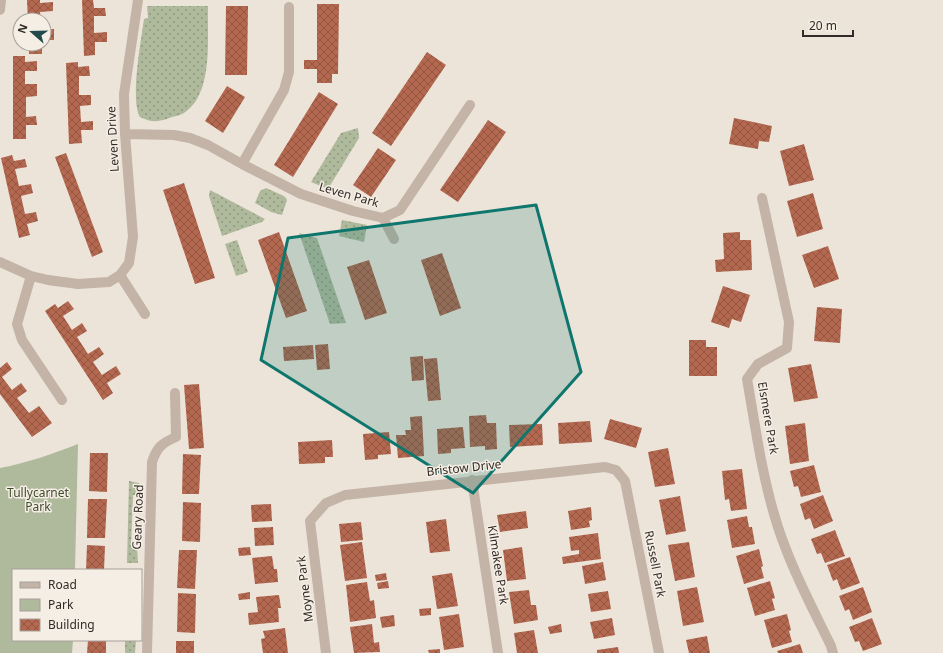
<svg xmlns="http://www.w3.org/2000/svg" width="943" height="653" font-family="'Noto Sans',sans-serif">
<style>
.grass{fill:url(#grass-dots)}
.park{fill:#afb99c}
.building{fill:url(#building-cross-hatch)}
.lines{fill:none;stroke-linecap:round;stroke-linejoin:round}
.minor{stroke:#c3b4a7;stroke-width:10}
.marked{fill:#0f766e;fill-opacity:0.2;stroke:#0f766e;stroke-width:3;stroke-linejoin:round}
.labels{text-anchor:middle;stroke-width:3;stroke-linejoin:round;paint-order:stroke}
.street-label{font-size:12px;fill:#312a26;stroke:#f5eee5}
.park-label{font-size:12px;fill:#404b2e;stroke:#f5eee5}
</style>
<defs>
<pattern id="grass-dots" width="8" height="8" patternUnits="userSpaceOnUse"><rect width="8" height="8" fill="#afb99c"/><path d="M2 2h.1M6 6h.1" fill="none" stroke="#8f977f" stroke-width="1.8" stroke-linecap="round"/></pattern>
<pattern id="building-cross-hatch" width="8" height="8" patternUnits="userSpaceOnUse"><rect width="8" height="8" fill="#b46850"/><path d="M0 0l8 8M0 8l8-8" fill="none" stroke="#935642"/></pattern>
</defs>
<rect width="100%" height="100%" fill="#ede4d9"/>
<path class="grass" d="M147,6H208C207,37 214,94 184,113C181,115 176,116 172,117C160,122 152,123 140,117C130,100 141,41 144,19L148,18Z
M358,128L359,138L328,189L311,182L341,133Z
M266,188L284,196L287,200L282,215L271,212L255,203L260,191Z
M210,190L265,219L262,222L222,236L209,196Z
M342,220L367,225L364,242L339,236Z
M299,233L317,238L346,323L330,324Z
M237,240L248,272L236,276L225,244Z
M129,481L139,483V495H133L131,547L137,548L138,563H127Z
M125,640H136L135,653H125Z"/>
<path class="park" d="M78,444L75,570H13V640H73L72,653H0V468C27,463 52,454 78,444Z"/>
<path class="building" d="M27,0H40V3L53,2V11L40,12L41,20H28Z
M82,0H93L94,8H105L106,16H94V33L107,32V42H95V55L84,56Z
M317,4H339L338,74H332V83H317V69H304V60H317Z
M226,6H248L247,75H225Z
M54,29V40H44V30Z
M29,44H42V54H29Z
M427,52L446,65L391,146L372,133Z
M13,56H25V62L37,61V71H25V84H37V96L26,97V117L36,116L37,125H26V139H13Z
M78,62V67L89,66L90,76H79V95H91V105L80,106L81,122L93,121V130H81L82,143L69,144L66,63Z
M227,86L245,97L223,133L205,121Z
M319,92L338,104L293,177L274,165Z
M734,118L772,126L769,142L759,141L758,149L729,144Z
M488,120L506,132L458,202L440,190Z
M804,144L814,180L789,186L780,151Z
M378,148L396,160L371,197L353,185Z
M66,153L103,252L92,257L55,157Z
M12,155L14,161L25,159L27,167L15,169L19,186L31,184L33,193L21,196L25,214L36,212L38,221L27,224L30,235L19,238L1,158Z
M184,183L215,278L195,284L163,190Z
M813,193L823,229L797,237L787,201Z
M279,232L307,311L286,318L258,240Z
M740,232V240H751L752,270L716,272L715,260L724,259L723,233Z
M828,246L839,279L814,288L802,255Z
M442,253L461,308L440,316L421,260Z
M369,260L387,313L365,320L347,267Z
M723,286L750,295L741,322L732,319L729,328L711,322Z
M68,301L74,309L63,316L72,330L82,323L87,331L77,337L88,354L99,347L104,354L93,362L102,375L116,366L121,374L107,383L113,393L103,400L45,311L55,304L58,308Z
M817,307L842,309L840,343L814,341Z
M689,340H706V347H717V376H689Z
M328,344L330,369L317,370L315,345Z
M313,345L314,359L284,361L283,347Z
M423,356L424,380L412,381L410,357Z
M437,358L441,400L428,401L424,359Z
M7,362L12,369L2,377L12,390L21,383L27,391L17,398L29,413L39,406L52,423L32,437L0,394V368Z
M811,364L818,398L794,402L788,368Z
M199,384L204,448L189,449L184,385Z
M486,415L487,423H496L497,449L485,450V446L470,447L469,416Z
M422,416L424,456L398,458L396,435H406L405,430H411L410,417Z
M610,419L642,428L636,448L604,439Z
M590,421L592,442L559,444L558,423Z
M805,423L809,461L790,464L785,426Z
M542,424L543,445L510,447L509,425Z
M463,427L465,448L451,449V453L438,454L437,429Z
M389,432L391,454L378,455V459L365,460L363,434Z
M332,440L333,457H325V463L299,464L298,442Z
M668,448L675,484L655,487L648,452Z
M90,453H108L107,492L89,491Z
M183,454L201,455L199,494H182Z
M814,465L821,492L801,497L798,486L794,487L790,471Z
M742,469L747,509L731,511L729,499L725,500L722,471Z
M823,495L833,521L814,529L810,518L805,520L800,504Z
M680,496L686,531L666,535L659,500Z
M88,499H107L105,538H87Z
M183,502L201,503L200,542L182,541Z
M271,504L272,521L252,522L251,505Z
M591,507L592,520L589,521L590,527L571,530L568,511Z
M526,511L528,528L500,532L497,515Z
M747,516L749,527H752L755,544L732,548L727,520Z
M446,519L450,551L430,553L426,522Z
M361,522L363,540L341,542L339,524Z
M273,527L274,545L255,546L254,528Z
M835,530L845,556L825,563L821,553L817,554L811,539Z
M598,533L601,559L563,564L562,557L579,554V550L571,551L569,537Z
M362,542L367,578L345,581L340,545Z
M689,542L695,577L675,581L668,545Z
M87,545L105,546L104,570H86Z
M250,547L251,555L239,556L238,548Z
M522,547L526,579L507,581L503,550Z
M759,549L763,566L761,567L764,578L744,584L736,556Z
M179,550H197L195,589L177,588Z
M272,556L274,569H277L278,582L255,584L252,558Z
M850,557L860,583L841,590L837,579L833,581L827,565Z
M603,562L606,580L585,584L582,566Z
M386,573L387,580L376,581L375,575Z
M452,573L458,606L437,609L432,576Z
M388,581L389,588L378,589L377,583Z
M770,581L775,598L772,599L775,610L755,616L747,588Z
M367,582L370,601L374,600L376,618L350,622L346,585Z
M697,587L704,622L683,626L677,591Z
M863,587L872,612L853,620L849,609L845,611L839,596Z
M529,590L531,605H536L538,620L514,624L509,592Z
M608,591L611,609L591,612L588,594Z
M250,592V599L239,600L238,594Z
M178,593L196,594L195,633L177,632Z
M279,595L281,608H278L279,622L249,625L248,613L258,612L256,597Z
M431,608V615L420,616L419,609Z
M459,614L464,647L444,650L439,617Z
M787,614L791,630L789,631L792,642L772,648L764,620Z
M394,615L395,626L382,628L380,617Z
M612,618L615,635L594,639L590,622Z
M872,618L882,644L863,651L859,641L855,642L849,627Z
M372,624L374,643L379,642L380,652L354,653L350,627Z
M561,624L562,632L550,634L548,627Z
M285,628L288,653H263L261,639L265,638L263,631Z
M534,630L538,653H517L514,633Z
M707,636L710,653H689L686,640Z
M88,640H106V653H87Z
M176,641H194V653H176Z
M800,644L803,653H778L777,651Z
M618,647L619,653H597V650Z
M440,649V653H429L428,650Z"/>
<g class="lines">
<path class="minor" d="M0,10L1,0
M125,134L174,135L190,138L208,145L242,164L301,194L353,211L383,218L400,210L470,105
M242,164L284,90L289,72V7
M762,198L789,322L787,348L758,364L747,379C755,424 761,470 774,514C787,560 810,603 831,646L833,653
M383,218L394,239
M0,262L31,276L48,280L78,284L109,282L120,275L129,263L133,237L125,134L124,94L138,0
M120,275L145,314
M31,276L17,324L22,340L62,400
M472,480L498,653
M147,653L152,462C157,447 162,443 176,437L175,393
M326,653L310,521L326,503L345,495L605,467L616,470L625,481L659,653"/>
</g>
<path class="marked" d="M536,205L581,372L473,493L261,360L288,238Z"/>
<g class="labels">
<g class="street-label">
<text transform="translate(113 139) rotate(-93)" y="4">Leven Drive</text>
<text transform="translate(349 195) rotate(16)" y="4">Leven Park</text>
<text transform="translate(768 418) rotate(80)" y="4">Elsmere Park</text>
<text transform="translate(464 468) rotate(-6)" y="4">Bristow Drive</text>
<text transform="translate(138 517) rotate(-88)" y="4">Geary Road</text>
<text transform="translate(655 564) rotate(79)" y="4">Russell Park</text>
<text transform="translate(498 565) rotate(81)" y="4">Kilmakee Park</text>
<text transform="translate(305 589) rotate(-97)" y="4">Moyne Park</text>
</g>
<g class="park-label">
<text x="38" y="497">Tullycarnet<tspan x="38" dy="14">Park</tspan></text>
</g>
</g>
<rect x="12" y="569" width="130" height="72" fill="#f5eee5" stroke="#a7a099"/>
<rect x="20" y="582" width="20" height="6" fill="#c3b4a7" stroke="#a7a099"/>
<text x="48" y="589" font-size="12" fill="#312a26">Road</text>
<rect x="20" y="599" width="20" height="12" fill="#afb99c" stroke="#a7a099"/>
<text x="48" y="609" font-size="12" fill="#312a26">Park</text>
<rect x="20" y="619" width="20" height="12" fill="url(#building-cross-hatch)" stroke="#a7a099"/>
<text x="48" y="629" font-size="12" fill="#312a26">Building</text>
<g transform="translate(32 32) rotate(290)"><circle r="19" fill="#f5eee5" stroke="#a7a099"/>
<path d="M0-3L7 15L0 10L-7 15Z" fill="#22494c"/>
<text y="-6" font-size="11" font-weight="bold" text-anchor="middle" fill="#312a26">N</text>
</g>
<path d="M803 30v6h50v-6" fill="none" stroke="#312a26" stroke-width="2"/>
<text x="809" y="30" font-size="12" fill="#312a26" stroke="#f5eee5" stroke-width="3" paint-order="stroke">20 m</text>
</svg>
